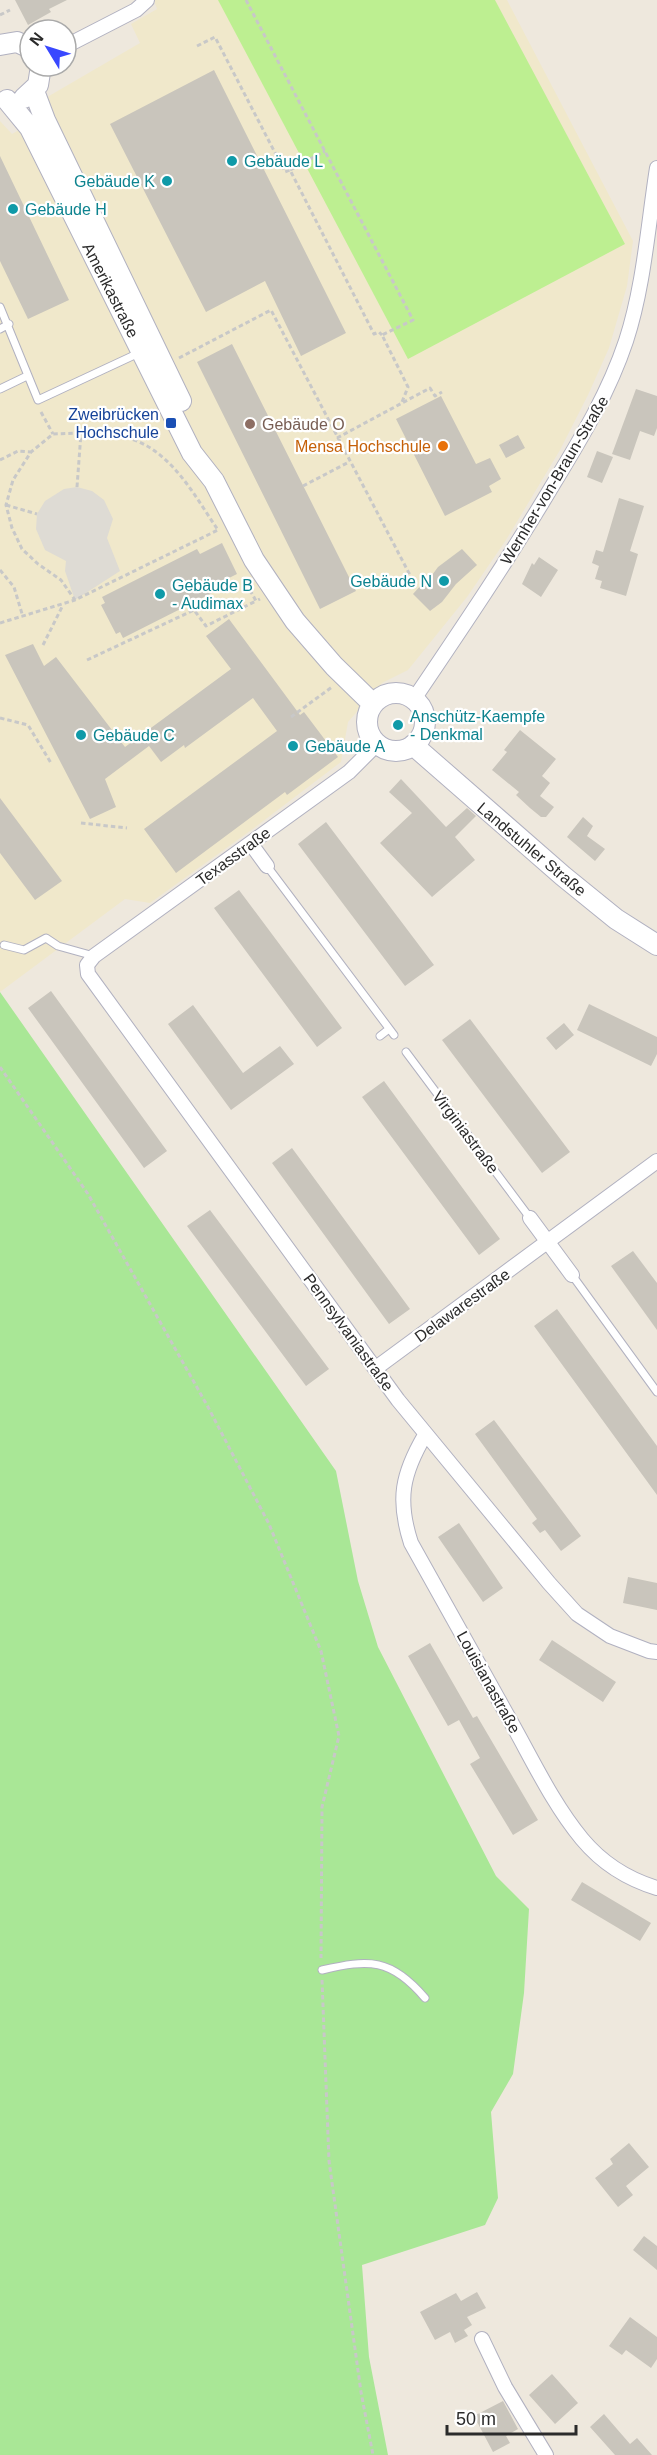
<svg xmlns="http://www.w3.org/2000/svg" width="657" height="2455" font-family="Arial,sans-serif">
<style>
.education{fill:#f0e8cb}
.green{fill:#a9e796}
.pitch{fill:#bdef91}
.plaza{fill:#dedbd4}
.building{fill:#c9c5bc}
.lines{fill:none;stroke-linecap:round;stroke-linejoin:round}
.lane-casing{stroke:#b1b1c0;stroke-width:9}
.street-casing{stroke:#b1b1c0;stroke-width:16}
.secondary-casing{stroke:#b1b1c0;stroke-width:22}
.path{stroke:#c8c8c8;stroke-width:3;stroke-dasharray:4.5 3;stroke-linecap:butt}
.lane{stroke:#fff;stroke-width:7}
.street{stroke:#fff;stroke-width:14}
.secondary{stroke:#fff;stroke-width:20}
.culture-dot{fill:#0f9aa8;stroke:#fff;stroke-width:2}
.transit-dot{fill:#1a4fb4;stroke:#fff;stroke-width:2}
.education-dot{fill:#8d6e63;stroke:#fff;stroke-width:2}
.food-dot{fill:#e8710a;stroke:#fff;stroke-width:2}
.labels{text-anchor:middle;stroke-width:4.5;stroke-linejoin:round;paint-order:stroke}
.culture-label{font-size:16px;fill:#0d838f;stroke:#fff;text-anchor:start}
.street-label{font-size:16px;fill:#2b2b2b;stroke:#fff}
.transit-label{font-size:16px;fill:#164399;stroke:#fff;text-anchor:end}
.education-label{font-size:16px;fill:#785e54;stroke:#fff;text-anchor:start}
.food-label{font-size:16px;fill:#c56008;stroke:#fff;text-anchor:end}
</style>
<rect width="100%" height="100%" fill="#eee8dd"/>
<path class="education" d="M154,0H507L633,241L627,286L609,348L588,395L560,450L506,540L467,597L408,670L382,683L348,722L341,762L250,831L150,903L125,899L0,992V121L12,134L52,111L47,98L49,96L140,43L131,24L157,9Z"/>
<path class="green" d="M0,992L336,1471L358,1581L378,1647L496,1876L529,1909L524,1993L513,2074L491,2112L498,2198L485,2225L362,2265L369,2357L388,2455H0Z"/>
<path class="pitch" d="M218,0H495L625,244L408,359Z"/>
<path class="plaza" d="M77,487L92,491L104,500L113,519L107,538L120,571L75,600L65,571L66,561L45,550L36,529L37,514L45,501L64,489Z"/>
<path class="building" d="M15,0H67L49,9L51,12L28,25Z
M214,70L346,333L301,356L265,281L206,312L110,124Z
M0,156L69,300L28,319L0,261Z
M232,344L356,591L320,609L197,362Z
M636,389L657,396V428L654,436L640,431L630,460L612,454Z
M441,396L476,464L490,458L501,479L489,486L492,492L445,516L396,419Z
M518,435L525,448L506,458L499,445Z
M597,451L613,457L602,483L587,477Z
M619,498L644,506L630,551L638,554L626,596L600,588L602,581L595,579L599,566L592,563L596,550L603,552Z
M222,543L237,574L215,585L218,590L123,638L120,632L116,634L101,605L105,603L102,597L197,549L200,554Z
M462,549L477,565L456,584L442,602L430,611L413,594L422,584L424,586L438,567Z
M539,557L558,570L541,597L522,584L532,563L534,565Z
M229,619L300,715L304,712L338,757L287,795L285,792L176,873L144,829L277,731L253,698L185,748L184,745L161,762L149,746L105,779L116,807L90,819L5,655L33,644L44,666L56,657L125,747L231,669L206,636Z
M520,730L556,759L542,776L550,783L540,796L554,807L546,817H541L530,808L516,795L519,792L492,770L507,752L504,750Z
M401,779L446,827L467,808L476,816L455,837L475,860L432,897L380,843L412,813L389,792Z
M0,798L62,881L35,900L0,853Z
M583,817L593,826L587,836L605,849L595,861L567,837Z
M326,822L434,965L405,986L298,844Z
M239,890L342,1028L317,1047L214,908Z
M51,991L167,1151L144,1168L28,1008Z
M589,1004L657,1037V1054L651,1066L577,1030Z
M193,1005L243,1073L280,1046L294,1064L231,1110L168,1024Z
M470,1019L570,1152L542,1173L442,1040Z
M564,1023L574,1035L556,1050L546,1038Z
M384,1081L500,1239L479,1255L362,1097Z
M292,1148L410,1309L389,1324L272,1163Z
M210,1210L329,1369L306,1386L187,1226Z
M633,1251L657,1283V1330L611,1266Z
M557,1309L657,1446V1495L534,1326Z
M494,1420L581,1536L561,1551L545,1530L540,1533L532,1523L537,1519L475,1434Z
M459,1523L503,1588L483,1602L438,1537Z
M628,1577L657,1583V1610L623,1603Z
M552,1640L616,1682L603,1702L539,1660Z
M430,1643L473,1718L477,1716L538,1820L513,1835L470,1764L480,1758L459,1720L448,1726L408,1656Z
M582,1882L651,1923L640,1941L571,1900Z
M629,2143L649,2167L626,2186L633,2195L618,2207L595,2178L613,2164L610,2159Z
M644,2236L657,2246V2270L633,2250Z
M477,2292L486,2308L467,2317L472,2325L464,2330L468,2336L455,2343L450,2332L435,2340L420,2312L456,2293L461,2301Z
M630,2317L657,2337V2359L651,2368L626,2350L622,2355L609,2346Z
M552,2374L578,2403L555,2424L529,2395Z
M503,2401L518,2429L506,2436L510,2443L493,2452L474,2416Z
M604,2414L630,2444L637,2438L652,2455H615L590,2427Z"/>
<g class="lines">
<defs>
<path id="lane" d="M0,307L38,400L141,352
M0,329L9,324
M0,389L27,376
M267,866L394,1035
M4,945L24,950L46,938L58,946L94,956
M380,1036L389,1029
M406,1052L530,1218
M572,1275L657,1392
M322,1970C369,1959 391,1958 425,1998"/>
<path id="street" d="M66,46L136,10L147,0
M414,699C462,628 510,557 554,483C582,437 609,392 626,341C644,286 648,225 657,168
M377,744L349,772L94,956L87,965L88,974L398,1400L549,1583L577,1614L610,1636L649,1651L657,1652
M251,844L267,866
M530,1218L572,1275
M376,1368L657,1161
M425,1435C402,1474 397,1500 411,1543C444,1603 478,1662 511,1722C533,1761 553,1804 582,1839C602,1863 627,1879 657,1888
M482,2339L505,2387L546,2455"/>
<path id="secondary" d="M0,45L17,42L30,48
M34,91L45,120L181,401
M24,98L38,85L41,66
M7,100L30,128L192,453L214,481L254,560L295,621L334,666L373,704
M367 722a29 29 0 1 1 58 0a29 29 0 1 1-58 0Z
M413,745L563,876L616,919L657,945"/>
</defs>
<use href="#lane" class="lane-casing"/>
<use href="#street" class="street-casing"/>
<use href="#secondary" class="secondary-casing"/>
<path class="path" d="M246,0L413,320L382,335L408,387L402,402
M0,15L10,10
M197,46L215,37L285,172L290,170L374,334L379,332L382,335
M290,170L325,151
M179,358L271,310L410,575
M41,412L53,434
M81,433C99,435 120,434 137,441C175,457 196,498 218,530L75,600L61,580L38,564L22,549L12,528L6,505L13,480L31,452L53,434Z
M337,438L430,388L435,396L442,392
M0,460L18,451L31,452
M303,486L349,462
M77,487L81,433
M6,505L37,514
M0,570L14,587L23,617
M250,590L256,601L260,599
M0,623L75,600
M43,645L63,605
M87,660L194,610L206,626L256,601
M291,717L332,687
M0,718L28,725L51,763
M81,823L127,828
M0,1067L88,1194L208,1407L269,1524L321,1651L339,1736L322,1807L321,1958
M322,1980L329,2161L361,2392L373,2455"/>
<use href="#lane" class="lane"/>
<use href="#street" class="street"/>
<use href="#secondary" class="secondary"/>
</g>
<g class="culture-dot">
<circle cx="232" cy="161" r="6"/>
<circle cx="167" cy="181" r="6"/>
<circle cx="13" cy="209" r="6"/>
<circle cx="444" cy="581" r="6"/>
<circle cx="160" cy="594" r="6"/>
<circle cx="398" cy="725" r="6"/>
<circle cx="81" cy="735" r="6"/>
<circle cx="293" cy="746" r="6"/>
</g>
<rect class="transit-dot" x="165" y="417" width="12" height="12" rx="3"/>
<circle class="education-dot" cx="250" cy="424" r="6"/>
<circle class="food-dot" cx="443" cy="446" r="6"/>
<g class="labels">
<g class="culture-label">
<text x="244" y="167">Gebäude L</text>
<text x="155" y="187" text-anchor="end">Gebäude K</text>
<text x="25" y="215">Gebäude H</text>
<text x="432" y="587" text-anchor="end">Gebäude N</text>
<text x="172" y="591">Gebäude B<tspan x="172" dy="18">- Audimax</tspan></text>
<text x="410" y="722">Anschütz-Kaempfe<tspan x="410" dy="18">- Denkmal</tspan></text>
<text x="93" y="741">Gebäude C</text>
<text x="305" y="752">Gebäude A</text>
</g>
<g class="street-label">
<text transform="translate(111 290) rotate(63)" y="6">Amerikastraße</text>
<text transform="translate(554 480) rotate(-59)" y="6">Wernher-von-Braun-Straße</text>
<text transform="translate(532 849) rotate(40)" y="6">Landstuhler Straße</text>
<text transform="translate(233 856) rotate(-36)" y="6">Texasstraße</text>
<text transform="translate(466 1132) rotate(53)" y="6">Virginiastraße</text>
<text transform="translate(462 1305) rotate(-36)" y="6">Delawarestraße</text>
<text transform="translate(349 1332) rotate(54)" y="6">Pennsylvaniastraße</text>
<text transform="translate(489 1682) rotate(61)" y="6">Louisianastraße</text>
</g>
<g class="transit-label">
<text x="159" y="420">Zweibrücken<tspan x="159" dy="18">Hochschule</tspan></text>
</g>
<g class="education-label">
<text x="262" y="430">Gebäude O</text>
</g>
<g class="food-label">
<text x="431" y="452">Mensa Hochschule</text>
</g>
</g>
<g transform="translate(48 48) rotate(308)"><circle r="28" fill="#ffffff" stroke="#aaaaaa" stroke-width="1.5"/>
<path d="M0-4.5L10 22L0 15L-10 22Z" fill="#3948ff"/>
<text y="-9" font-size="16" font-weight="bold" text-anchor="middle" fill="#2b2b2b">N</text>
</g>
<path d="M447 2425v9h129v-9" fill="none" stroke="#2b2b2b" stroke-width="3"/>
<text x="456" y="2425" font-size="18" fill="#2b2b2b" stroke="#ffffff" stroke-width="4.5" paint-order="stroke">50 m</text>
</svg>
